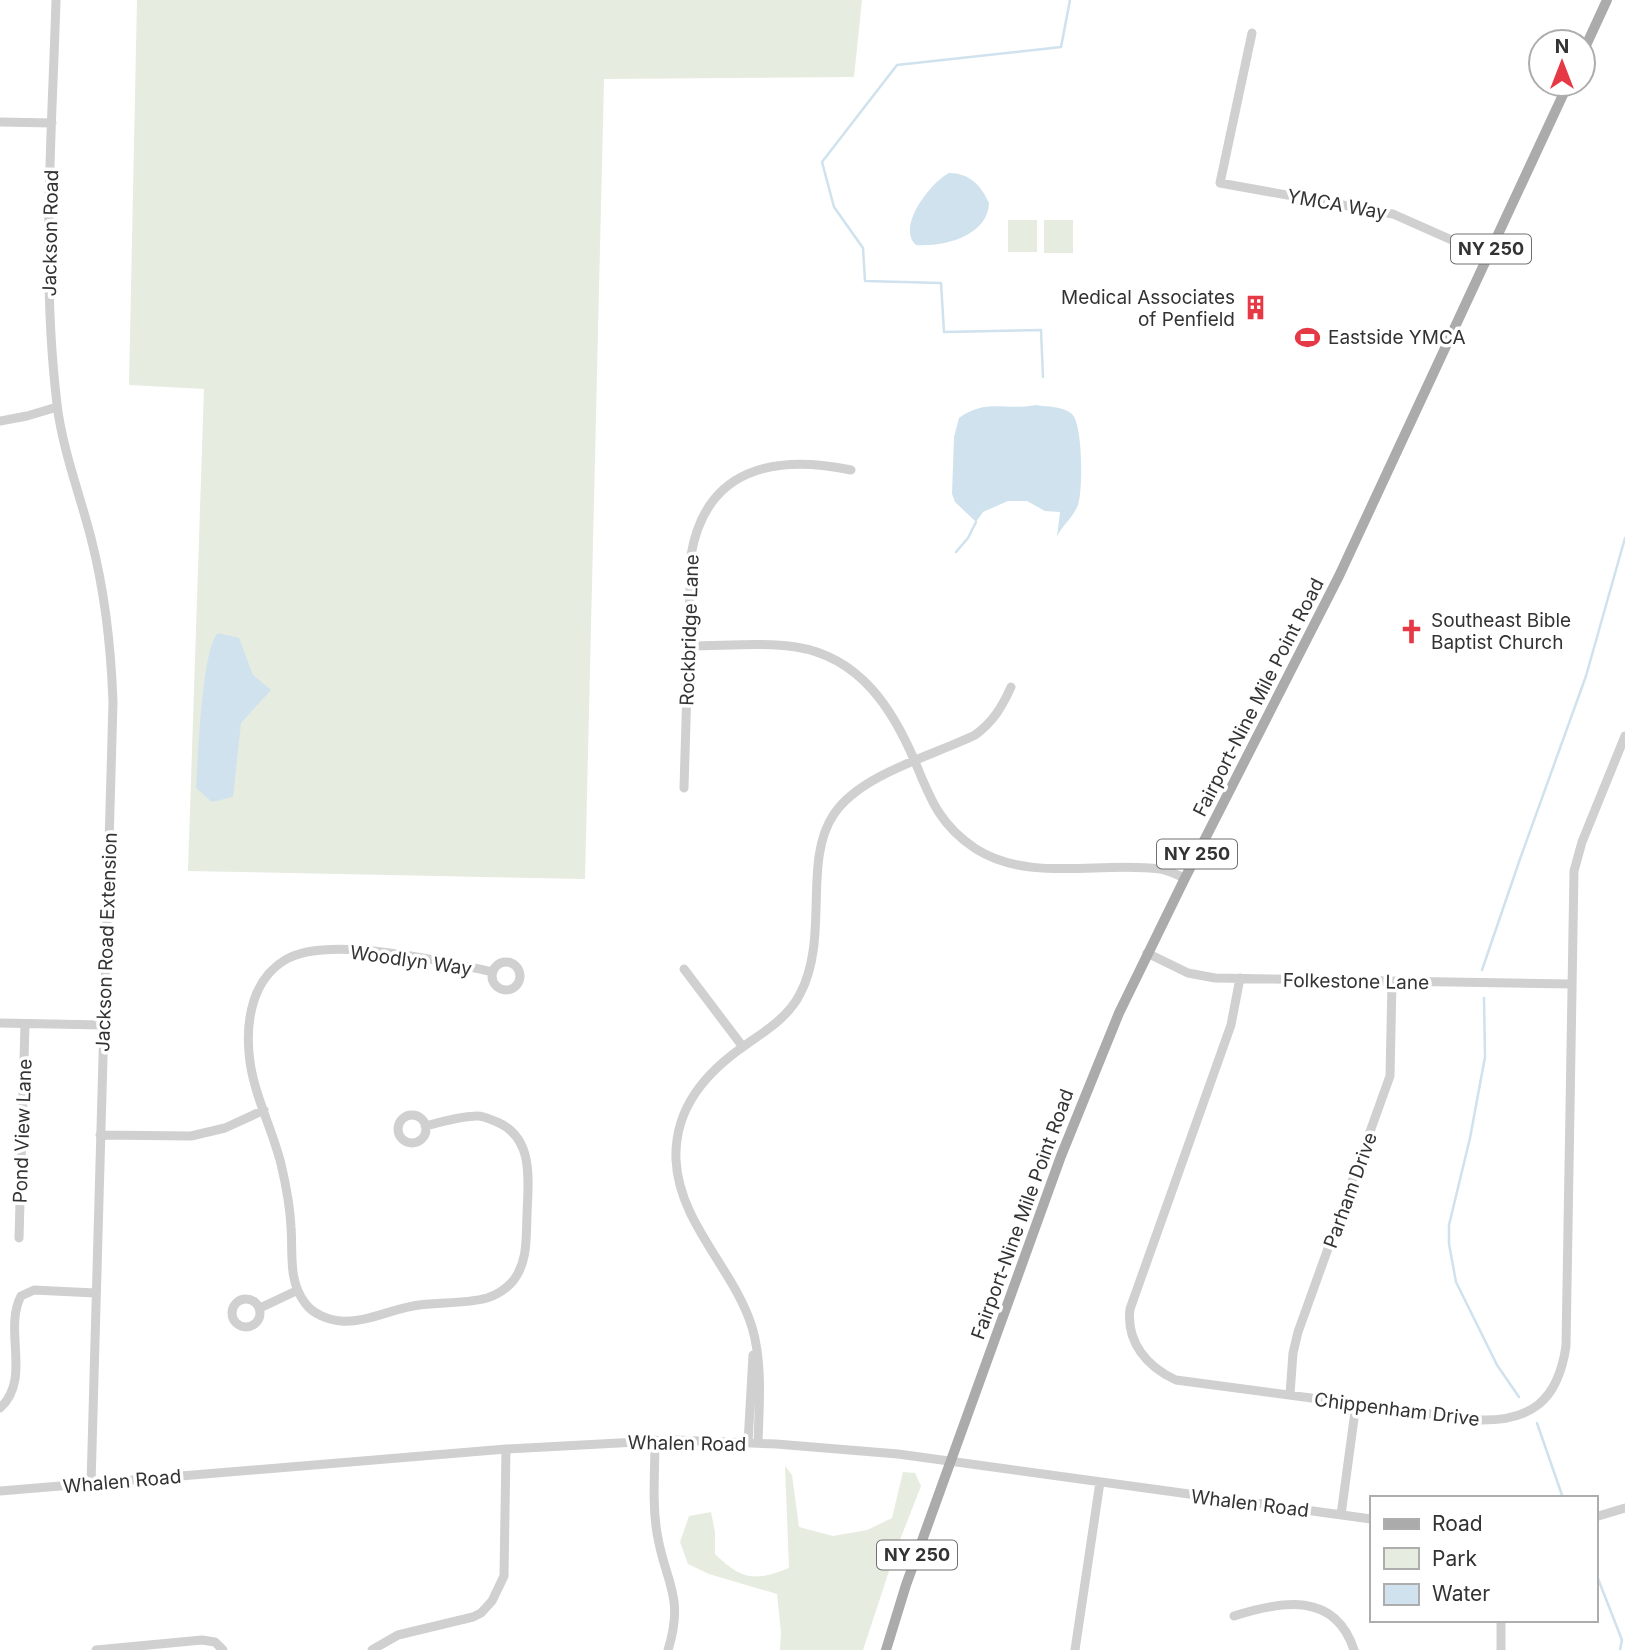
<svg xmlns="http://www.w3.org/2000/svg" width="1625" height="1650" font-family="Inter,sans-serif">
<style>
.green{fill:#e6ecdf}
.water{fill:#cfe2ee}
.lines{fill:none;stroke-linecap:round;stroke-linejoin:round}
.stream{stroke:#cfe2ee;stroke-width:2.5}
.minor{stroke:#d0d0d0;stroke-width:9}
.major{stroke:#ababab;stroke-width:10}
.labels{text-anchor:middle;stroke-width:7;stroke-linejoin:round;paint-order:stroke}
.shield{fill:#fff;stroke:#707070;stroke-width:2}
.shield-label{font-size:18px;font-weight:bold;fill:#333}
.street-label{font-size:19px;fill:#333;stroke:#fff}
.poi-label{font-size:19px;fill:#333;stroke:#fff;text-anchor:start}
</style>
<rect width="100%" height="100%" fill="#fff"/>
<path class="green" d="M137,0H862L854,77L604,79L585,879L188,871L204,389L129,385Z
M1008,220H1037V252H1008Z
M1044,220H1073V253H1044Z
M785,1466L792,1475L799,1527L833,1536L867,1530L892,1518L903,1472L915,1473L921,1486L896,1550L863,1650H780L781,1632L777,1594L709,1574L688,1564L680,1542L689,1516L711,1512L715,1532V1554C742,1580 754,1582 789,1568Z"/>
<path class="water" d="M949,173C969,173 981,185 989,203C988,236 944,247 916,245C896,227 930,183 949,173Z
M1036,405C1047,407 1063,406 1072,414C1083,425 1083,490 1078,505C1073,518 1062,525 1057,537L1060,512L1045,511L1027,501H1008L983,512L976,522L955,502L952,494L954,437L959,418C986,398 1005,411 1036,405Z
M218,633L239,638L253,675L271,690L241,723L233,797L212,802L196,788C198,761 202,647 218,633Z"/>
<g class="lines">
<path class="stream" d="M1043,377L1041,330L944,332L941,283L865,281L863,248L834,207L822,162L897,65L1061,47L1070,0
M956,552L968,538L976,522
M1482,970L1520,859L1586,676L1625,538
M1484,998L1485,1057L1470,1138L1449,1225V1244L1456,1282L1497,1365L1519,1397
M1537,1423L1563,1498
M1595,1571L1622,1640L1620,1650"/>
<path class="minor" d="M56,0C52,134 41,271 57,404C62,448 80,495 91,538C105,592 111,647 113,702L91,1484
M1252,33L1220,183L1393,214L1488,256
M0,122L52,123
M0,421L27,416L57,407
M689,646C724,646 761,642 796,647C860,657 893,709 916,764C931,801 941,826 976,849C1030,883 1100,861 1160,869C1168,870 1177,875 1185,878
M684,788L691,555C706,468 774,454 851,470
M1147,953L1188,973L1215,978L1571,984
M492 976a14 14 0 1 1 28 0a14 14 0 1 1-28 0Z
M684,969L743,1047
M1240,978L1231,1025L1130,1309C1126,1342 1147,1367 1176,1380L1476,1420C1531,1422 1558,1401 1566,1346L1574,871L1582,842L1625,736
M0,1023L104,1025
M398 1129a14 14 0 1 1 28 0a14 14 0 1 1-28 0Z
M425,1126C442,1122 461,1116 477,1116C484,1116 492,1120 497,1122C535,1138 528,1182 527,1215C526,1238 528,1262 513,1281C506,1289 497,1295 487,1298C465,1304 441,1302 419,1305C393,1308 367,1323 341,1321C328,1320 313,1314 305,1303C288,1281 293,1253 291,1227C290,1206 286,1185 281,1164C272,1127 252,1092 249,1053C246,1019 253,979 285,960C327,934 446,962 493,972
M100,1135L191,1136L225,1128L264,1110
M19,1238L25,1024
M232 1313a14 14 0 1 1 28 0a14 14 0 1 1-28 0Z
M260,1308L296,1291
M1290,1394L1293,1353L1298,1332L1390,1076L1392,982
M0,1408C32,1379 3,1330 21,1296L34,1290L95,1293
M655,1440C655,1471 652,1503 657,1533C665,1583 685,1595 668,1650
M748,1443L753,1355
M758,1443C759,1406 763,1364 752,1327C734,1269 679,1223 676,1160C674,1108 706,1072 747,1044C767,1030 789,1016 800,994C830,937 802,861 834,814C861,774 932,756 975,735C993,722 1002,707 1011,687
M0,1491L506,1449L674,1440L776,1444L898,1454L1371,1519
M1341,1515L1356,1404
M1595,1517L1625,1508
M1234,1616C1281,1601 1335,1591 1354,1650
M96,1650L202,1640L215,1642L223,1650
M372,1650L398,1635L473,1617L481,1613L492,1601L504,1576L506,1449
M1075,1650L1100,1482
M1501,1650V1620"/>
<path class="major" d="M1583,52L1607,0
M886,1650L906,1585L1061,1156L1119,1013L1185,878L1339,576L1568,84"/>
</g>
<defs>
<symbol id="building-bare" viewBox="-9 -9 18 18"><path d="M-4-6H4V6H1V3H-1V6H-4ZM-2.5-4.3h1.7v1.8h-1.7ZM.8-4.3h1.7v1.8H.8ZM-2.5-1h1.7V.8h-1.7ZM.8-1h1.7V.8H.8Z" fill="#e63946" stroke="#fff" stroke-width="2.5" paint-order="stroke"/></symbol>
<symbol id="stadium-bare" viewBox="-9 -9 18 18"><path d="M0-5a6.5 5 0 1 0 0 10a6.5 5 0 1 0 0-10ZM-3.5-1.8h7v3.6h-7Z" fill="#e63946" stroke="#fff" stroke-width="2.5" paint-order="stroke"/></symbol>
<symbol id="church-bare" viewBox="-9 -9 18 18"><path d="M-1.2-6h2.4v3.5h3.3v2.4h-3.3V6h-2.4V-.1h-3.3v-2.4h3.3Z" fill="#e63946" stroke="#fff" stroke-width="2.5" paint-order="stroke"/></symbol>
</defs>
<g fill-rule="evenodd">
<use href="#building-bare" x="1238" y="290" width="35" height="35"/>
<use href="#stadium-bare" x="1290" y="320" width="35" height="35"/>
<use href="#church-bare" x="1394" y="614" width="35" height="35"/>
</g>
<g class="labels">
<g class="shield">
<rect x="1451" y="234.5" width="80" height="29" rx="5"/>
<rect x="1157" y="839.5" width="80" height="29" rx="5"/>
<rect x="877" y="1540.5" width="80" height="29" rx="5"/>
</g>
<g class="shield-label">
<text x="1491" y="255">NY 250</text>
<text x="1197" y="860">NY 250</text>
<text x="917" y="1561">NY 250</text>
</g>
<g class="street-label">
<text transform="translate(1337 204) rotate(10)" y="7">YMCA Way</text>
<text transform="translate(50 233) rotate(-89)" y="7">Jackson Road</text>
<text transform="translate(689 630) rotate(-88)" y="7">Rockbridge Lane</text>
<text transform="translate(1258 697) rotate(-63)" y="7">Fairport-Nine Mile Point Road</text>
<text transform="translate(106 942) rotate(-88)" y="7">Jackson Road Extension</text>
<text transform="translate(411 960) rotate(8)" y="7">Woodlyn Way</text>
<text transform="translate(1356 981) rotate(1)" y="7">Folkestone Lane</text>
<text transform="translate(22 1131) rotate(-88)" y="7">Pond View Lane</text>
<text transform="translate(1350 1190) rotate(-70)" y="7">Parham Drive</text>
<text transform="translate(1022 1214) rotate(-70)" y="7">Fairport-Nine Mile Point Road</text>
<text transform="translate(1397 1409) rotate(7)" y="7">Chippenham Drive</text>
<text transform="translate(687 1443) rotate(1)" y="7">Whalen Road</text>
<text transform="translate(122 1481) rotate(-5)" y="7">Whalen Road</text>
<text transform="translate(1250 1503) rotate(7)" y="7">Whalen Road</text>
</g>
<g class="poi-label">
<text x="1235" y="304" text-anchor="end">Medical Associates<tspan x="1235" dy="22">of Penfield</tspan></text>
<text x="1328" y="344">Eastside YMCA</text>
<text x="1431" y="627">Southeast Bible<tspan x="1431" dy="22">Baptist Church</tspan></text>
</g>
</g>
<rect x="1370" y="1496" width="228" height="126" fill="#ffffff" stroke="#adadad" stroke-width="2"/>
<rect x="1384" y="1519" width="35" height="10" fill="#ababab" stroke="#adadad" stroke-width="2"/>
<text x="1432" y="1531" font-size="21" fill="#333333">Road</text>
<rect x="1384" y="1548" width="35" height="21" fill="#e6ecdf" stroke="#adadad" stroke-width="2"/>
<text x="1432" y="1566" font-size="21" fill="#333333">Park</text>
<rect x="1384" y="1584" width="35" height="21" fill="#cfe2ee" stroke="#adadad" stroke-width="2"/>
<text x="1432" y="1601" font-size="21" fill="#333333">Water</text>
<g transform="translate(1562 63)"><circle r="33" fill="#ffffff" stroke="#adadad" stroke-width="2"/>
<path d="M0-5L12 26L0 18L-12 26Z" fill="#e63946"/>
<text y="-10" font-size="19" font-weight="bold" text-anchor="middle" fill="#333333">N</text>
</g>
</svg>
